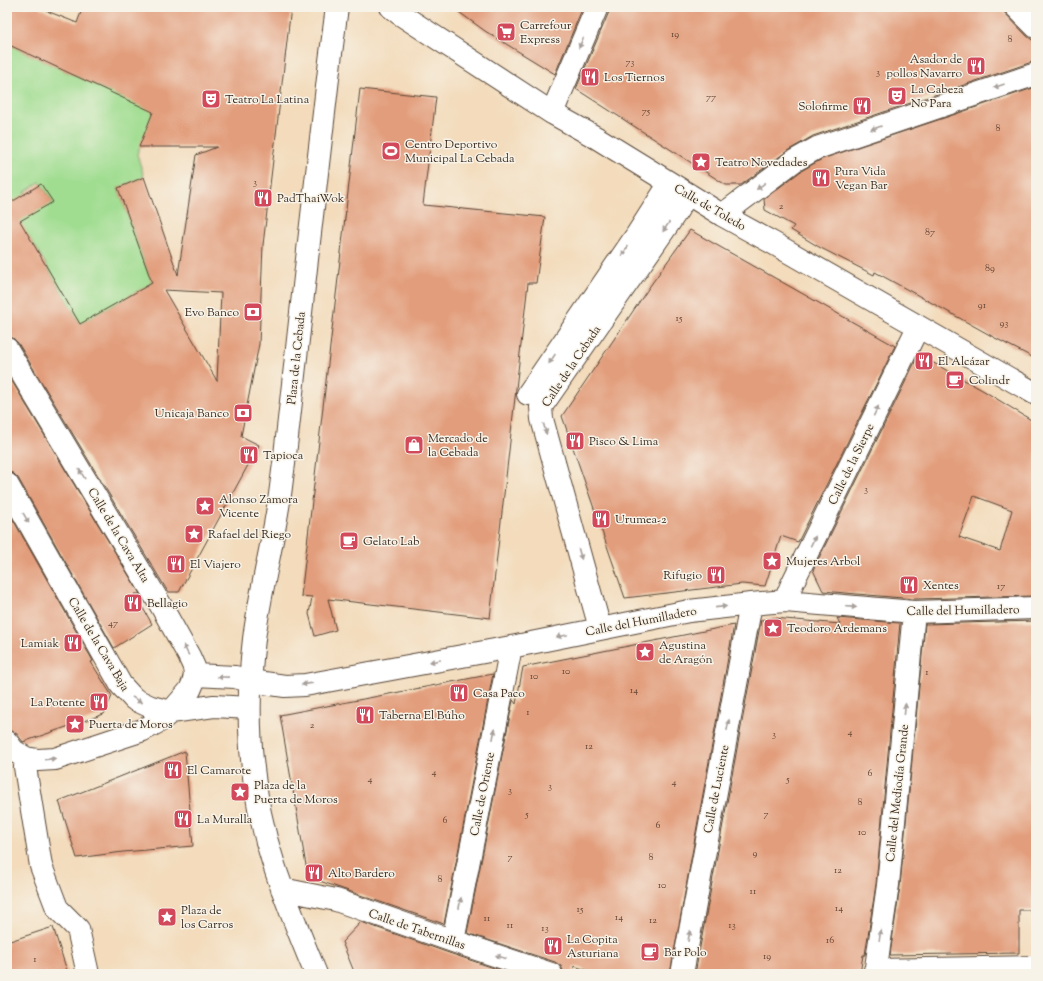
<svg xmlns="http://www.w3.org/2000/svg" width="1043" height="981" font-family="'Sorts Mill Goudy',serif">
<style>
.green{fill:#a0dd91;stroke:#6e8458;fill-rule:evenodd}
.building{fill:#e29d7c;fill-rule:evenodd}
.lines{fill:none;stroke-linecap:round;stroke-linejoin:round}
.minor-casing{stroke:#574536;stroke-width:24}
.minor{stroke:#fff;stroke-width:22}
.oneway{fill:#a79f9a}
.labels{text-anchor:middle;stroke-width:3;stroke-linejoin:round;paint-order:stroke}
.number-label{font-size:10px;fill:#654736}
.poi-label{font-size:12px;fill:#3b2a1e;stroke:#f7f3e8;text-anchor:start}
.street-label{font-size:12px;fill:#3b2a1e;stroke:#f7f3e8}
</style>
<rect width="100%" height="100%" fill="#f7f3e8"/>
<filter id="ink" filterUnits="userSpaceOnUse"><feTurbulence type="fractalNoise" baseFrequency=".025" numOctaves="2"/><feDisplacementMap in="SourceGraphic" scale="8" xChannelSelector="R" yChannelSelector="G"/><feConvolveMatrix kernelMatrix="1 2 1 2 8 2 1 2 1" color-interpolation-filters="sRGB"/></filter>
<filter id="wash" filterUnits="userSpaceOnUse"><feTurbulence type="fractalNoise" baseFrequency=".012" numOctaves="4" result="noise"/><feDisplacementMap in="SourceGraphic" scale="16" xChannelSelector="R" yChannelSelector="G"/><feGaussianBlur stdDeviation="0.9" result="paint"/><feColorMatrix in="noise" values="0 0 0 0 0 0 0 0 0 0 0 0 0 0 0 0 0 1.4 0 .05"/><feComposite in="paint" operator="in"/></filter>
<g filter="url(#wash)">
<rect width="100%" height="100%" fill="#f3dbbb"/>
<path class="green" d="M7,44L121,97L156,105L137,154L144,177L118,188L152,283L80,324L37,249L7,205ZM40,182L53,202L38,210L25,192Z"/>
<g id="blocks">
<path class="building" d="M7,7H37L77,23L83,7H291L263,245L259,344L241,436L259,445L179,592H168L18,343L13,338L7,337V198L10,203L41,184L53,202L20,221L80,324L152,283L118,188L144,177L178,275L196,155L217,147H139L153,112L7,44ZM164,290L221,293L217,381Z
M452,7H583L555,74L485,31Z
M609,7H999L1027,36L1036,43V62H1032L813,136L787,151L741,185H726L576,89L609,12Z
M1036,87V359L997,339L954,315L875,272L874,275L819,247L791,230L794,226L765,210L764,199L801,171L822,159Z
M360,89L436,97L423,205L545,217L536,283H528L490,618L328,599L336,630L315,636L309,614L312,597L301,596Z
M690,230L895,346L798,542L781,536L765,586L742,584L625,598L562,416L650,286Z
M921,356L984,391L1036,423V596L914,599L823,591L813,570L917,358L919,359ZM974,496L1012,510L1000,551L959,537Z
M7,373L140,594H135L152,624L114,648L18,478L13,473L7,472Z
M7,509L93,661L91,662L112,696L104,714L23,742L17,734L12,731L8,730L7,728Z
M774,618L840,624L837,618L900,623L876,884L865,955H863L860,974H695L761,620Z
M1036,621V867L1033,910H1019V953L890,955L900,886L925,624Z
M734,625L670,974H599L574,966L573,974H563V971L561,966L555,962L467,933L513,700L516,704L523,667Z
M493,674L444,924L308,877L280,715Z
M185,751L193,846L123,852L77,858L59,801Z
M361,922L449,953L512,974H355L342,942Z
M53,927L68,974H7V942Z"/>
</g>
</g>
<g filter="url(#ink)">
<use href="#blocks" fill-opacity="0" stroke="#574536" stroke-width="1"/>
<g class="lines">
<defs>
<path id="minor" d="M391,7L400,14L552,113L597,138L722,215L773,243L1036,394
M1016,7L1036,27
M552,113L597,7
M722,215L794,161L817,148L1036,74
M7,349L160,604L189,656L194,667L195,675L193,683L190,690L171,712L158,722L143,730L55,759L38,760L26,758L14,751L7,742
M528,394L636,236L670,183
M7,484L121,685L134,699L151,707L171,712L214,706L249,708
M785,601L792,584L918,327
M600,628L542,419L541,407L669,223L688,194
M195,675L235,677L250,681L285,686L305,685L511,647L689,611L751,604L785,601L914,612L1036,608
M26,758L25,767L41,866L57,908L78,929L88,974
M282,889L336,900L453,941L551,974
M453,941L511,647
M875,970L1036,967
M316,974C301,938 286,902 274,865C250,793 245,714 254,639C260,593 272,547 279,501C281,489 282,477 284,464C299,330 314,195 330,61L337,7
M682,974L751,604
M875,974L888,885L914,612"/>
</defs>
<use href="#minor" class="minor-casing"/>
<use href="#minor" class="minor"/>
</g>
<defs><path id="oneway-solid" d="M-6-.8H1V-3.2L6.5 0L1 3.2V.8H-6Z"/></defs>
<g class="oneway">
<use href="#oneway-solid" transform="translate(581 43) rotate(113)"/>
<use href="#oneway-solid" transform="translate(999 86) rotate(161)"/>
<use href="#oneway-solid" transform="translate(876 128) rotate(161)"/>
<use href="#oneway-solid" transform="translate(761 186) rotate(143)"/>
<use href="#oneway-solid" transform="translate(666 227) rotate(124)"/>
<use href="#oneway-solid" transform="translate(625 251) rotate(124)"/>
<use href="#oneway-solid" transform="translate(552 359) rotate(124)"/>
<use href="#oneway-solid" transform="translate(876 411) rotate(-64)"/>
<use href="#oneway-solid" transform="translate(545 429) rotate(74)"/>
<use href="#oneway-solid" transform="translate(82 474) rotate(-121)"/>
<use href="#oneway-solid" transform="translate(26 518) rotate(60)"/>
<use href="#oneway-solid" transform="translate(813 541) rotate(-64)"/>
<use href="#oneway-solid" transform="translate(580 554) rotate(74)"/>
<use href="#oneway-solid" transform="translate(721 607) rotate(-6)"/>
<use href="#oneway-solid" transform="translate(851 607) rotate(5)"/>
<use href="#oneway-solid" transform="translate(562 636) rotate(168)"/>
<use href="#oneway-solid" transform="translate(186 650) rotate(-118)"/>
<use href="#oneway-solid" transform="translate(435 661) rotate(170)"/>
<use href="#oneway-solid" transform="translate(223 677) rotate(-179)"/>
<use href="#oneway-solid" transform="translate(307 684) rotate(172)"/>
<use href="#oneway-solid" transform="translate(137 700) rotate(32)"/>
<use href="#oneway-solid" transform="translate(905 709) rotate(-84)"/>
<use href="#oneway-solid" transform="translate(728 725) rotate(-79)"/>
<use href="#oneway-solid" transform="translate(494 734) rotate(-79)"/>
<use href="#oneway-solid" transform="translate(50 759) rotate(-7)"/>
<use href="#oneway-solid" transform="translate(460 903) rotate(-79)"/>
<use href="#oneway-solid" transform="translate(880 935) rotate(-82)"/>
<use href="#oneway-solid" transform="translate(689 936) rotate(-79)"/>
<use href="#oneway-solid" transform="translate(501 957) rotate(-162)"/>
</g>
</g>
<defs>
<symbol id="supermarket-square" viewBox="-11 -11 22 22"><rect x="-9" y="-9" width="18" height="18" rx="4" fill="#d1495b" stroke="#f7f3e8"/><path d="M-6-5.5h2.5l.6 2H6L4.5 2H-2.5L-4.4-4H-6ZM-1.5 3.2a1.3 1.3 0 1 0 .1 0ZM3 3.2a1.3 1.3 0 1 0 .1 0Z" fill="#fff"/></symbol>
<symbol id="restaurant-square" viewBox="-11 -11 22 22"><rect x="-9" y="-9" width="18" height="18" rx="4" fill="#d1495b" stroke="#f7f3e8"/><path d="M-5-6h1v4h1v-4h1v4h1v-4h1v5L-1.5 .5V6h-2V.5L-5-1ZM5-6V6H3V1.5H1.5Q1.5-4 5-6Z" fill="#fff"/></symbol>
<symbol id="theatre-square" viewBox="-11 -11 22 22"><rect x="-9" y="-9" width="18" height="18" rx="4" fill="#d1495b" stroke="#f7f3e8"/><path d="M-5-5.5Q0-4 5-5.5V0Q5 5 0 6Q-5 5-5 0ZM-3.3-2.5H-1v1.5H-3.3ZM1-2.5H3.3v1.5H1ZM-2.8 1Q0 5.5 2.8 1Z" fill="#fff"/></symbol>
<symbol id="stadium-square" viewBox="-11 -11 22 22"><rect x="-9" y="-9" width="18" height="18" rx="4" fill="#d1495b" stroke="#f7f3e8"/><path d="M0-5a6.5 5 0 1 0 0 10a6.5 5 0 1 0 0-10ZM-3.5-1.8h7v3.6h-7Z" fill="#fff"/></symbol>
<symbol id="sight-square" viewBox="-11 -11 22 22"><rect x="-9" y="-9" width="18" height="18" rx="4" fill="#d1495b" stroke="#f7f3e8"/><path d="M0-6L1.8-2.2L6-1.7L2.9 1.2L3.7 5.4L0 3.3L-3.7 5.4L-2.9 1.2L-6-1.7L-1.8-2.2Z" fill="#fff"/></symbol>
<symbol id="bank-square" viewBox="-11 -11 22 22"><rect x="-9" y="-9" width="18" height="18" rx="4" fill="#d1495b" stroke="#f7f3e8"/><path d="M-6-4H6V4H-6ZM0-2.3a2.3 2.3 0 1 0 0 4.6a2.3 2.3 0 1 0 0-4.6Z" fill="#fff"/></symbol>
<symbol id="cafe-square" viewBox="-11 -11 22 22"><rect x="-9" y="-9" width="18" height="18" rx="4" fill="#d1495b" stroke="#f7f3e8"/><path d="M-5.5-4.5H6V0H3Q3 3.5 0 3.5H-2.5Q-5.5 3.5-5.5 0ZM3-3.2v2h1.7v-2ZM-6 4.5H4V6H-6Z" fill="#fff"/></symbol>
<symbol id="shop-square" viewBox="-11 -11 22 22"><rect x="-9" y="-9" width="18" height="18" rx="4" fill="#d1495b" stroke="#f7f3e8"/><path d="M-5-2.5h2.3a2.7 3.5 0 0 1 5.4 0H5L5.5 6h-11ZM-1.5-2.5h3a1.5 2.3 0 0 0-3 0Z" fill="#fff"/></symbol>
</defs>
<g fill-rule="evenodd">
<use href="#supermarket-square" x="495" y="21" width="22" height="22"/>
<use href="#restaurant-square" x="965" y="55" width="22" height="22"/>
<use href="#restaurant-square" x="579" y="66" width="22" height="22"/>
<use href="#theatre-square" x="886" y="85" width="22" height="22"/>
<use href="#theatre-square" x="200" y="88" width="22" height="22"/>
<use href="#restaurant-square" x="851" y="95" width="22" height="22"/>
<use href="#stadium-square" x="380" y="140" width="22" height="22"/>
<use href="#sight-square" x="690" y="151" width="22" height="22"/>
<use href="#restaurant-square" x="810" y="167" width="22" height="22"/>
<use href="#restaurant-square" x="252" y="187" width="22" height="22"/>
<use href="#bank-square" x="242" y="301" width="22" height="22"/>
<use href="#restaurant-square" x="913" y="350" width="22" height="22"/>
<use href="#cafe-square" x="944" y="369" width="22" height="22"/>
<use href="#bank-square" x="232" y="402" width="22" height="22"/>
<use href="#restaurant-square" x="564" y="430" width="22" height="22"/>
<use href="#shop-square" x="403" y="434" width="22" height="22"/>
<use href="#restaurant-square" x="238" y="444" width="22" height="22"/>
<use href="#sight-square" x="194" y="495" width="22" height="22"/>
<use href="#restaurant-square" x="590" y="508" width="22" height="22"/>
<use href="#sight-square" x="183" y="523" width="22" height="22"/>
<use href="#cafe-square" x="338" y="530" width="22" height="22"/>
<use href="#sight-square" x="761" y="550" width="22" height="22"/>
<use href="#restaurant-square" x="165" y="553" width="22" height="22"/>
<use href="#restaurant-square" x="705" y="564" width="22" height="22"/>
<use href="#restaurant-square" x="898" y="574" width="22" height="22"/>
<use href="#restaurant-square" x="122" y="592" width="22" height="22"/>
<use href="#sight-square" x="762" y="617" width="22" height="22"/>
<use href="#restaurant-square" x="62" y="632" width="22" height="22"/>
<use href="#sight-square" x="634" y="641" width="22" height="22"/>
<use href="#restaurant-square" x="448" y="682" width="22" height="22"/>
<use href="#restaurant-square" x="88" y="691" width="22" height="22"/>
<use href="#restaurant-square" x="354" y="704" width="22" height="22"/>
<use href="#sight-square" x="64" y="713" width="22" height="22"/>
<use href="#restaurant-square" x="162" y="759" width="22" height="22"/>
<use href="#sight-square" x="229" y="781" width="22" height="22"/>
<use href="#restaurant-square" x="172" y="808" width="22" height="22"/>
<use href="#restaurant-square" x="303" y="862" width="22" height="22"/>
<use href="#sight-square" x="156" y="906" width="22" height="22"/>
<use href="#restaurant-square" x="542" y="935" width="22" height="22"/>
<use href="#cafe-square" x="639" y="941" width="22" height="22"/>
</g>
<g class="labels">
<g class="number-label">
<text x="675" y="37">19</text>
<text x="1010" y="42">8</text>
<text x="630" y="65">73</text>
<text x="878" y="75">3</text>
<text x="711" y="100">77</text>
<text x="646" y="114">75</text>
<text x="998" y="131">8</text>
<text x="255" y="185">3</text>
<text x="781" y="209">2</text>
<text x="930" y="235">87</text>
<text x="990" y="271">89</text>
<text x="982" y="308">91</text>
<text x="679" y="321">15</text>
<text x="1004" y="326">93</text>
<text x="866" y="492">3</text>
<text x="1001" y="589">17</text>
<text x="113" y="626">47</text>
<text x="566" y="674">10</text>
<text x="927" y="675">1</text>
<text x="534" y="679">10</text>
<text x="634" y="693">14</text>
<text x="528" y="715">1</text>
<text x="312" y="728">2</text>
<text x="850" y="735">4</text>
<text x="774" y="737">3</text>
<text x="589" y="749">12</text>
<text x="434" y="775">4</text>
<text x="870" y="776">6</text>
<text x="370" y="782">4</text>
<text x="788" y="782">5</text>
<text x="674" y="785">4</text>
<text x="550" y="789">3</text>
<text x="510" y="793">3</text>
<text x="860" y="805">8</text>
<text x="527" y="817">5</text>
<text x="766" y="817">7</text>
<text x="445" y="823">6</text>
<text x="658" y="828">6</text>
<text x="862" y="835">10</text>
<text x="755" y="856">9</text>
<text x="510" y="860">7</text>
<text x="651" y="860">8</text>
<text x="838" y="873">12</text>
<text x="440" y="882">8</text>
<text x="662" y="888">10</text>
<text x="753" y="894">11</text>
<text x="839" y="911">14</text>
<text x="580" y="912">15</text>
<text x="619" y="920">14</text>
<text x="487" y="921">11</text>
<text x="653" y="923">12</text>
<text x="510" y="928">11</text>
<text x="732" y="928">13</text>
<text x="545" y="931">13</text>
<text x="830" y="943">16</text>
<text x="767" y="959">19</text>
<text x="35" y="962">1</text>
</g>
<g class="poi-label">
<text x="520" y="29">Carrefour<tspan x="520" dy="14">Express</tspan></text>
<text x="962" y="63" text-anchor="end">Asador de<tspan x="962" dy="14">pollos Navarro</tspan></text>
<text x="604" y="81">Los Tiernos</text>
<text x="911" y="93">La Cabeza<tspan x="911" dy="14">No Para</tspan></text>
<text x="225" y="103">Teatro La Latina</text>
<text x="848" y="110" text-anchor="end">Solofirme</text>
<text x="405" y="148">Centro Deportivo<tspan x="405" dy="14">Municipal La Cebada</tspan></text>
<text x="715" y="166">Teatro Novedades</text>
<text x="835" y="175">Pura Vida<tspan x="835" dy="14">Vegan Bar</tspan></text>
<text x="277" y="202">PadThaiWok</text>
<text x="239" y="316" text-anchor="end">Evo Banco</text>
<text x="938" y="365">El Alcázar</text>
<text x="969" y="384">Colindr</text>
<text x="229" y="417" text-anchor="end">Unicaja Banco</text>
<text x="428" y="442">Mercado de<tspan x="428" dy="14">la Cebada</tspan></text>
<text x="589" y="445">Pisco &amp; Lima</text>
<text x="263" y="459">Tapioca</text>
<text x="219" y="503">Alonso Zamora<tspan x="219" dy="14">Vicente</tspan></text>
<text x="615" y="523">Urumea-2</text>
<text x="208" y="538">Rafael del Riego</text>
<text x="363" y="545">Gelato Lab</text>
<text x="786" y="565">Mujeres Arbol</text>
<text x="190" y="568">El Viajero</text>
<text x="702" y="579" text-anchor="end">Rifugio</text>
<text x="923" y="589">Xentes</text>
<text x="147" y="607">Bellagio</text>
<text x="787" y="632">Teodoro Ardemans</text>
<text x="59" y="647" text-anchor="end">Lamiak</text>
<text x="659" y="649">Agustina<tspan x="659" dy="14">de Aragón</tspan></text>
<text x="473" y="697">Casa Paco</text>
<text x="85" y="706" text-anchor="end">La Potente</text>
<text x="379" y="719">Taberna El Búho</text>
<text x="89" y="728">Puerta de Moros</text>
<text x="187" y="774">El Camarote</text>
<text x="254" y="789">Plaza de la<tspan x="254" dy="14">Puerta de Moros</tspan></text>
<text x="197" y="823">La Muralla</text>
<text x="328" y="877">Alto Bardero</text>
<text x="181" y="914">Plaza de<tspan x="181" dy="14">los Carros</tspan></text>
<text x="567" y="943">La Copita<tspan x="567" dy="14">Asturiana</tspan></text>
<text x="664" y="956">Bar Polo</text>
</g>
<g class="street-label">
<text transform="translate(710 207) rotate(30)" y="4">Calle de Toledo</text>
<text transform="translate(296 358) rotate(-84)" y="4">Plaza de la Cebada</text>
<text transform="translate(571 366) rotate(-56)" y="4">Calle de la Cebada</text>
<text transform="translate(851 464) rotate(-64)" y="4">Calle de la Sierpe</text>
<text transform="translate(119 535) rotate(59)" y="4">Calle de la Cava Alta</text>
<text transform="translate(963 610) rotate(-1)" y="4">Calle del Humilladero</text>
<text transform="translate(641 621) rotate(-11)" y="4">Calle del Humilladero</text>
<text transform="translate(99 644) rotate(59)" y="4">Calle de la Cava Baja</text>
<text transform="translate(716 789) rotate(-79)" y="4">Calle de Luciente</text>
<text transform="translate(897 793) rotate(-84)" y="4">Calle del Mediodía Grande</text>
<text transform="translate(482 794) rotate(-79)" y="4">Calle de Oriente</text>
<text transform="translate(417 929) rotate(19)" y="4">Calle de Tabernillas</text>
</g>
</g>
<rect width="1043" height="981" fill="none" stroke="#f7f3e8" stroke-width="24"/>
</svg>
